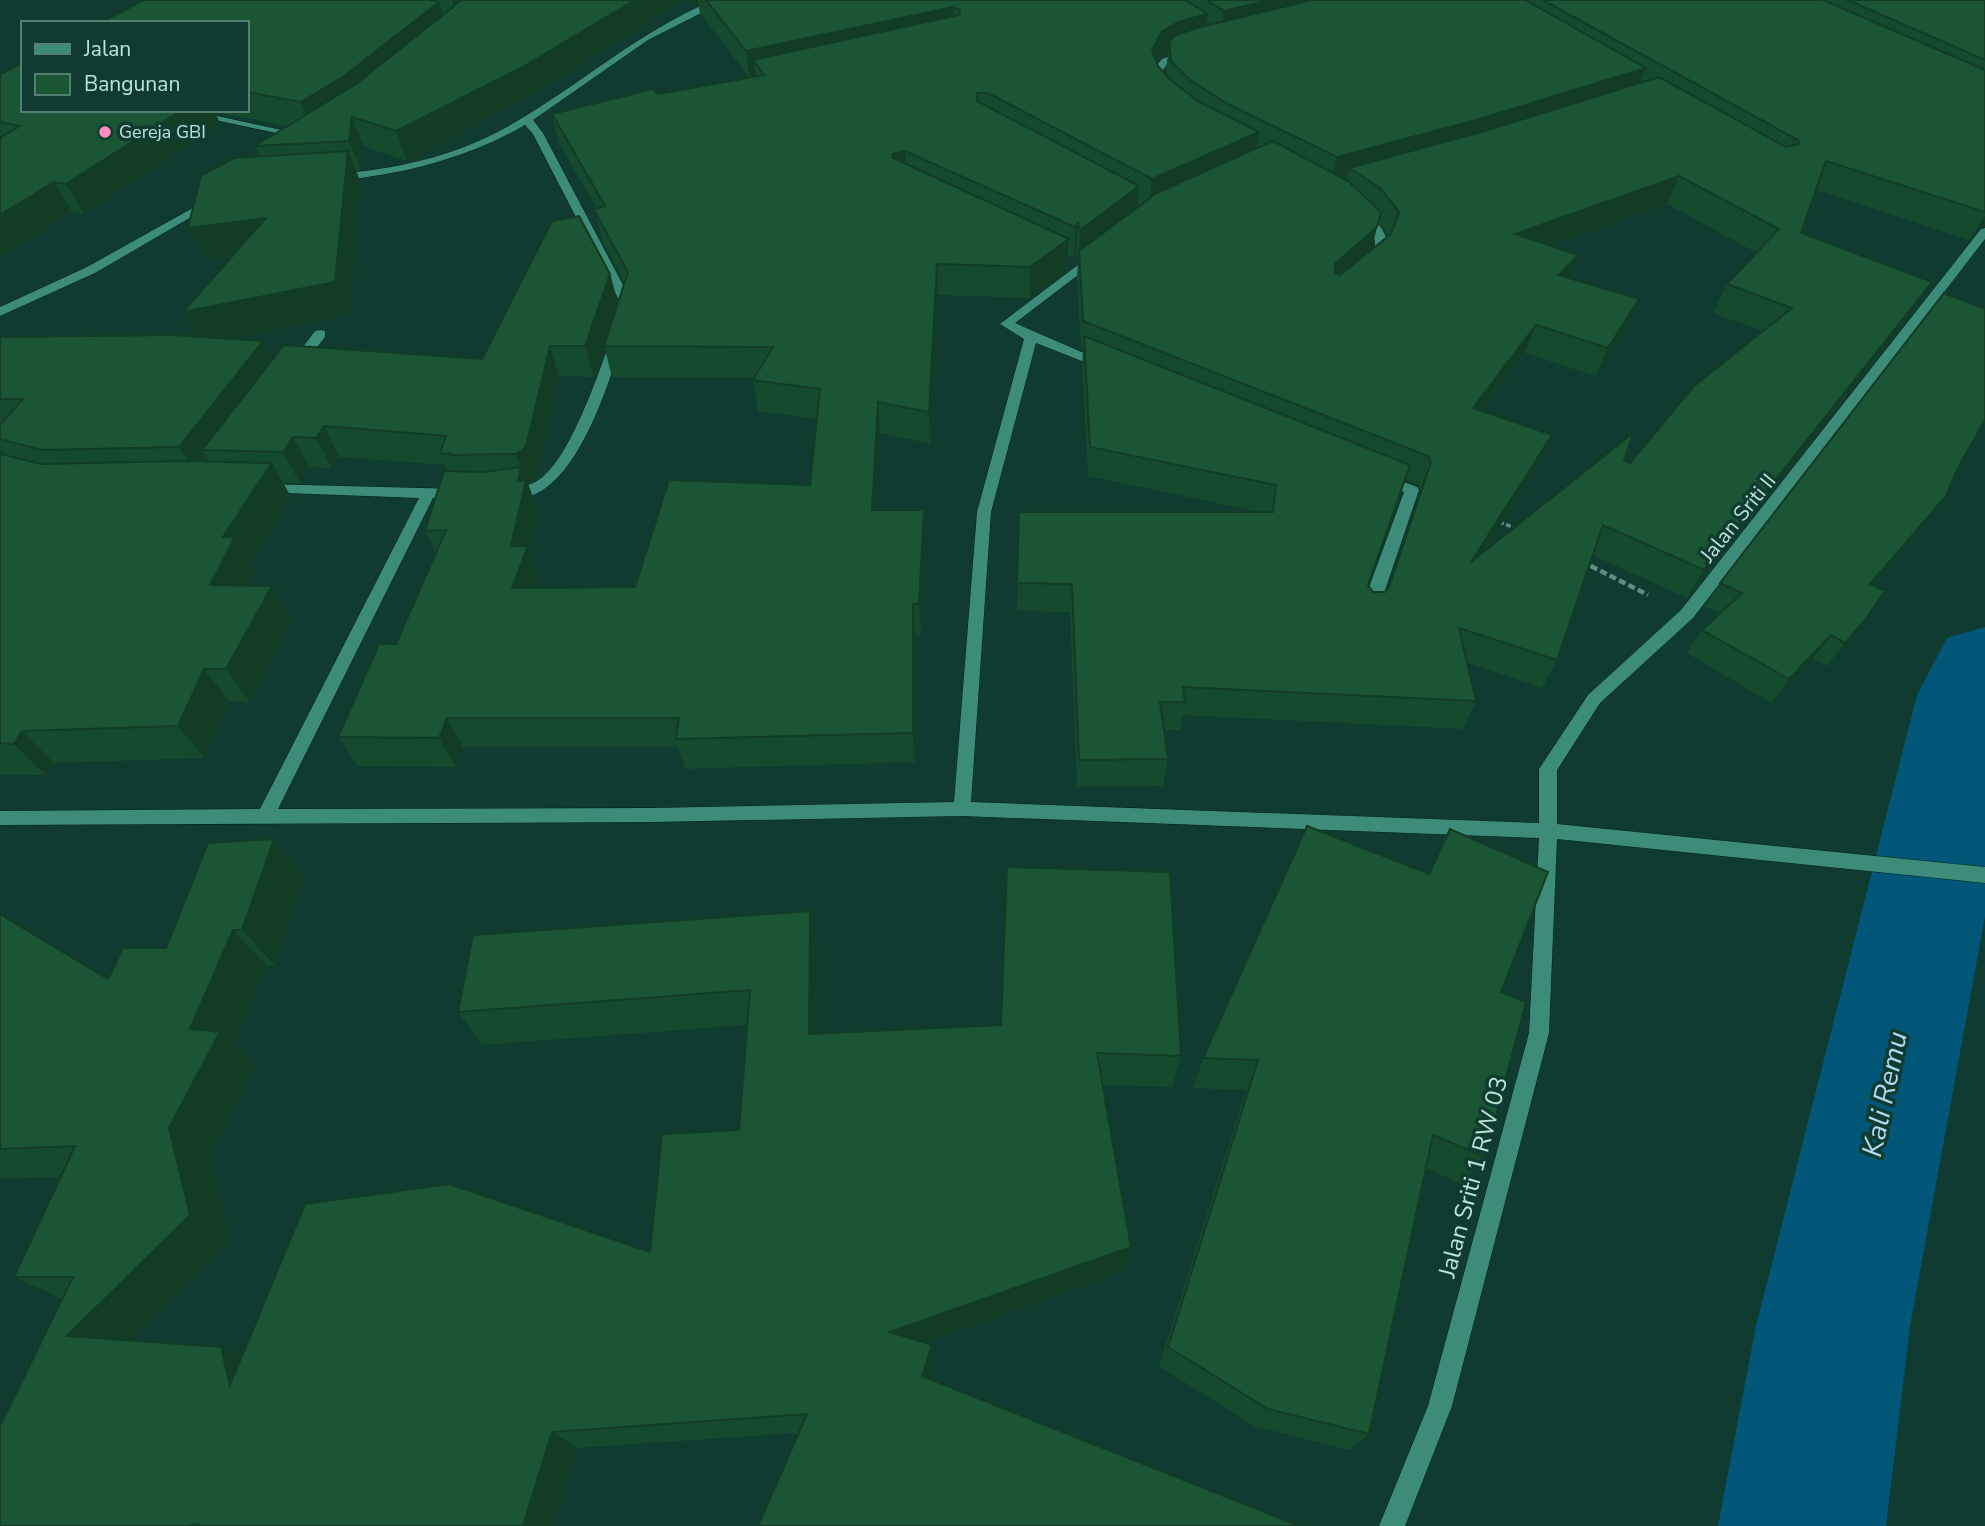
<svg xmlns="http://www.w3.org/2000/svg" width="1985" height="1526" font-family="'Nunito Sans',sans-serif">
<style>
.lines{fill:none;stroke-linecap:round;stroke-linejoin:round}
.river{fill:#025678;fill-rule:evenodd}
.street-casing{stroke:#061f19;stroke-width:1}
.path-far1{stroke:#638c81;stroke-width:3.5;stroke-dasharray:5 2.5;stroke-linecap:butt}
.path{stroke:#638c81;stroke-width:4.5;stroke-dasharray:7 3.5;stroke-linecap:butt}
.street{fill:#3c8c79;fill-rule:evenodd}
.wall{fill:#164a2d;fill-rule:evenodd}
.shaded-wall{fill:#123c24}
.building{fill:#1a5634;stroke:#123c24;stroke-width:2;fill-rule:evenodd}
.poi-dot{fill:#fe8ebc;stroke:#103b31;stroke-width:2.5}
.labels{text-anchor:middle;stroke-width:7;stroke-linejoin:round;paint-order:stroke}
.far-poi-label{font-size:18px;fill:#bee4d8;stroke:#103b31;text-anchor:start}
.street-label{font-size:21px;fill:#bee4d8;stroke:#103b31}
.near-street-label{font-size:24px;fill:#bee4d8;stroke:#103b31}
.near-water-label{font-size:28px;font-style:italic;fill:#b0daf3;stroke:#103b31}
</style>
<rect width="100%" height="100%" fill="#103b31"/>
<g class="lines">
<path class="river" d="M1985,627V916L1910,1326L1886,1526H1718L1756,1326L1917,695L1947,638Z"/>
<defs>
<path id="street" d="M714,0H727L648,40L533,120L543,133L633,304L628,317L624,318L618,314L621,304L533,134L525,125C476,153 423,169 367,177C356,179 339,183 330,177L336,174C395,169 453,157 505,128C577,88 637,32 714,0Z
M1185,50L1193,52L1168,63L1163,70L1165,89L1156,91L1153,70L1162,59Z
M168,110H190L309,136L304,139Z
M207,200L217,202L95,273L0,316V307L87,267Z
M1356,213C1372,211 1388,232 1388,248L1378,264L1368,261C1382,242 1373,230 1356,217Z
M1985,228V239L1693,618L1600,703L1557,770V824L1985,867V883L1557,839L1549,1033L1452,1406L1405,1526H1379L1428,1406L1529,1033L1539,838L962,816L654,822L0,825V811L260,809L419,498L259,492L257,489L264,484L460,489L467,494L460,499L433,498L278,809L654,808L954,802L977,512L1024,339L1000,324L1095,252L1101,256L1099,259L1015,323L1109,364L1107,367H1097L1036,343L991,512L971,802L1539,823V769L1588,695L1681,610L1981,229Z
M320,330L325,331V337L302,367H292V361L315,331Z
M615,340L621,344C607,389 569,514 504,497L502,494L504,491C517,487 529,487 540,479C569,459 597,378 609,344Z
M1381,473L1417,487L1419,490L1377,614L1369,620L1361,614L1365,598L1404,492L1376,481L1374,478Z"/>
</defs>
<use href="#street" class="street-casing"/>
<path class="path-far1" d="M1499,522L1520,530
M1584,562L1595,568"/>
<path class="path" d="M1591,566L1648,595"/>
<use href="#street" class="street"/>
</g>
<path class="wall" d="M144,0H685L531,96L407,161L363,146L361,170H356L360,181L350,314L229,339L272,359H482L610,274L618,303L624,282L603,242L594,209L596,208L559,143L552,114L749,77L700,13L698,3L693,4L690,0H1985V226L1979,227L1969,240L1816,190L1801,233L1913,311L1687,598L1592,555L1557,660L1542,688L1467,663L1476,701L1463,729L1183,715L1180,730H1164L1168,759L1163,786L1077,787L1070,612L1017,611L1019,512H1260L1088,476L1082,364L1083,350L1081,349L1077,279L1078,259L1076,253L1074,258L1068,255L1067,270L1030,298L938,295L931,444L880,433L876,510H924L926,541L921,635H915V762L685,769L678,747H463L456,767L358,766L338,737L396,644L436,553L425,531L448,471L445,465L339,457L332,468L309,467L300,483L282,482L291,497L251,561L256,571L249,586H272L293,620L250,702L229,701L204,758L54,763L46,775H0V454H3L0,450V337H197L233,256L205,259L188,228L260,156L255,146L288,126L236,116L235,114L233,116L215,112L220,124L84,214L72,212L0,258V74L23,110H247V23ZM1168,54L1166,69L1167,77L1158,66L1157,63L1159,59ZM1667,204L1757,253L1727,284L1713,313L1763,331L1630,463L1624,461L1484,552L1539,464L1482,411L1525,353L1595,376L1626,328L1569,278L1578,255L1550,246ZM1378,222L1389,236L1371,250ZM604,346L612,377H754L753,380L758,411L817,419L810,485L635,587H536L540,577L529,550L538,512L528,484L537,478L559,376L594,377ZM1405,479L1418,485L1421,491L1389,587L1385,592H1373L1368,585Z
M1927,520L1872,585L1846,645L1827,666L1813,659L1771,703L1687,653L1702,630L1720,613L1705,607L1720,583Z
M1450,829L1501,992L1485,1157L1462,1184L1425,1168L1369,1434L1349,1450L1254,1426L1159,1366L1246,1090L1193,1088L1203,1058L1428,874Z
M274,839L304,876L275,965H266L234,1045L256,1065L209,1157L231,1241L132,1341L221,1347L241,1357L650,1252L739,1130L747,1025L482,1045L458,1012L810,911L818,946V1034L1181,1056L1172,1087L1103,1085L1124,1271L924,1343L932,1345L935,1366L931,1379L799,1433L577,1448L554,1526H0L62,1299L14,1277L60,1177L0,1179V914L108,979L166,948Z"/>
<path class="shaded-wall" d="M452,0H489L458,21Z
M635,0H685L531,96L407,161L396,131Z
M692,0H698V3L693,4Z
M1270,0H1380L1220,38L1224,11Z
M439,2L448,29L313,131L301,102Z
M953,7V34L753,60L756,78L750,80L746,51Z
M1208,14L1204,42L1169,41L1168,54L1159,59L1150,78L1152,50L1162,31L1181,21Z
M1646,68L1635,96L1349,168L1346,182L1330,186L1337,157Z
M182,110H214L220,124L84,214L66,184Z
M352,117L363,146L361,170L349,141Z
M1259,132L1254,161L1149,209L1152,179Z
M348,151L360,181L350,314L201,345L183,312Z
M905,151L907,181L894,184L892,154Z
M1679,176L1667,204L1505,262L1515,234Z
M54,182L72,212L0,258V215Z
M1139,186L1136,216L1079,253L1080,230Z
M1381,212L1370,255L1328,292L1335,264Z
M1985,216V226L1979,227L1969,240Z
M266,218L281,249L205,259L188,228Z
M1078,223L1076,253L1074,258L1075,227Z
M1069,239L1067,270L1030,298V267Z
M1578,255L1567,284L1559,275Z
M937,264L938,295L931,444L929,412Z
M610,274L618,304L594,377L585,346Z
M1932,282L1913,311L1687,598L1704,570Z
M1639,299L1626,328L1595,376L1608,348Z
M1536,325L1525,353L1462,436L1473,408Z
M263,341L280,373L202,450L211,464L200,479L179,447Z
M550,346L559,376L537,478L528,484L538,512L529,550L540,577L525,618L512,588L511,546L518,481L521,468L516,454Z
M878,402L880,433L875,541L872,510Z
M324,426L339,457L332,468L316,438Z
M1552,435L1539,464L1459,591L1471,562Z
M293,437L309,467L300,483L283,452Z
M272,463L291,497L251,561L256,571L233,618L210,585L223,537Z
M1946,496L1927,520L1852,608L1870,584Z
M924,510L926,541L921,635L919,604Z
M272,586L293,620L250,702L226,669Z
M913,604L915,635V762L913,733Z
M1864,621L1846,645L1827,666L1845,643Z
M1831,635L1813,659L1771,703L1789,679Z
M204,669L229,701L204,758L178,726Z
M447,718L463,747L456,767L439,738Z
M22,731L54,763L46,775L14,744Z
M274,839L304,876L275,965L242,930Z
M810,911L818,946V1066L809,1034Z
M233,930L266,965L234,1045L256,1065L209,1157L231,1241L116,1357L67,1336L169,1128L190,1029Z
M1131,1247L1124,1271L895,1353L890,1332Z
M932,1345L935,1366L926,1395L922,1376Z
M221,1347L262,1368L230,1385Z
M552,1432L577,1448L554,1526H523Z"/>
<path class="building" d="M144,0H430L439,2L344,76L301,102L247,92V23H100Z
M462,0H635L523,67L396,131L352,117L349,141L255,146L356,84Z
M706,0H1185L1208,14L1181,21L1162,31L1152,50L1158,66L1169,79L1199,102L1259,132L1152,179L988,93H977V101L1139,186L1080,230L1078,223L1075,227L905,151L892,154L893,158L1069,239L1030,267L937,264L929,412L878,402L872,510H924L919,604H913V733L676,739L679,718H447L439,738L338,737L379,644H396L446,530L425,531L444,471L485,472L521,467L518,481L526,480L511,546H528L512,588L635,587L669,480L810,485L820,389L753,380L773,347L604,346L628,272L595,212L594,209L605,206L552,114L653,89L658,94L764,75L753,60L959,15L960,10L953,7L746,51Z
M1207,0H1270L1224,11Z
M1312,0H1525L1646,68L1476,120L1337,157L1228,104L1190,80L1171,61L1169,41L1176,35L1197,28Z
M1543,0H1823L1985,70V212L1826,161L1801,233L1932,282L1704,570L1603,525L1557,660L1459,628L1476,701L1183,687L1185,702H1160L1168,759L1079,760L1072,584L1017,583L1019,512H1273L1276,485L1090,447L1084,336L1410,465L1368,585L1373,592H1385L1389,587L1431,462L1428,456L1083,321L1079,251L1157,193L1273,141L1348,181L1381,212L1377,227L1335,264V273L1340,275L1391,234L1399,212L1380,188L1349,168L1485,131L1659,77L1786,147L1799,144L1798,140ZM1679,176L1779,229L1727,284L1792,308L1693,387L1630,463L1624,461L1633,433L1471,562L1552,435L1473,408L1536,325L1608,348L1639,299L1559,275L1578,255L1515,234Z
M1848,0H1985V60Z
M23,63V110H182L66,184L54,182L0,215V138L20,126L0,122V74Z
M348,151L335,282L183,312L266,218L188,228L201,176L234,158Z
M579,216L610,274L585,346H550L526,447L516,454L450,455L451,453L440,454L446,436L324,426L316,438L293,437L283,452L202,450L284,345L482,359L552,221Z
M1944,293L1985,309V420L1958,468L1946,496L1870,584L1885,591L1864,621L1845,643L1831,635L1789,679L1702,630L1742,593L1720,583Z
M173,335L263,341L179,447L42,450L0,439V425L23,399H0V337Z
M0,454L41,464L183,461L272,463L223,537H235L210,585L272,586L226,669H204L178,726L22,731L14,744L0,743Z
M1307,826L1429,874L1450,829L1548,872L1501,992L1526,1002L1485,1157L1433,1135L1369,1434L1268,1409L1168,1347L1258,1060L1203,1058Z
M274,839L242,930H233L190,1029L220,1032L169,1128L190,1215L67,1336L221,1347L230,1385L305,1204L449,1184L650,1252L662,1134L739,1130L750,990L458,1012L473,935L810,911L809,1034L1001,1025L1007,867L1170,872L1181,1056L1097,1053L1131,1247L890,1332L932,1345L922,1376L1299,1526H758L807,1414L552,1432L523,1526H197L198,1524L186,1526H0V1426L73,1277H14L75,1146L0,1149V914L108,979L123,948H166L208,843Z"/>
<circle class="poi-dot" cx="105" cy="132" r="7"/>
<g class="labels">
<g class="far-poi-label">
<text x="119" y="138">Gereja GBI</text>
</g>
<g class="street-label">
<text transform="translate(1738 518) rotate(-51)" y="7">Jalan Sriti II</text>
</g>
<g class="near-street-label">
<text transform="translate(1473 1177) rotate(-75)" y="8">Jalan Sriti 1 RW 03</text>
</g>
<g class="near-water-label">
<text transform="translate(1884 1094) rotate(-78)" y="10">Kali Remu</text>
</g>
</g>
<rect x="21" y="21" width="228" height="91" fill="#103b31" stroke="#567f74" stroke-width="2"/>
<rect x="35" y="44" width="35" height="10" fill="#3c8c79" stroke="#567f74" stroke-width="2"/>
<text x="84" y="56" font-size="21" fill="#bee4d8">Jalan</text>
<rect x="35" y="74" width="35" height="21" fill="#1a5634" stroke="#567f74" stroke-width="2"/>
<text x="84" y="91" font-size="21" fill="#bee4d8">Bangunan</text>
</svg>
